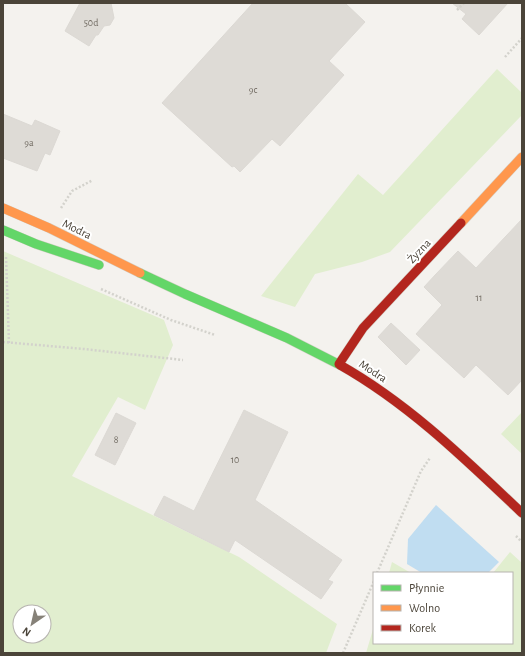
<svg xmlns="http://www.w3.org/2000/svg" width="525" height="656" font-family="'Alegreya Sans',sans-serif">
<style>
.green{fill:#e1eecf;fill-rule:evenodd}
.water{fill:#c0ddf1}
.building{fill:#dedbd6;stroke:#dcd9d4}
.lines{fill:none;stroke-linecap:round;stroke-linejoin:round}
.fast-casing{stroke:#d3cfc5;stroke-width:10}
.slow-casing{stroke:#d3cfc5;stroke-width:10}
.jam-casing{stroke:#d3cfc5;stroke-width:10}
.path{stroke:#d3d2cc;stroke-width:2.5;stroke-dasharray:2 2;stroke-linecap:butt}
.fast{stroke:#63d668;stroke-width:9}
.slow{stroke:#ff974d;stroke-width:9}
.jam{stroke:#b3261e;stroke-width:9}
.labels{text-anchor:middle;stroke-width:4;stroke-linejoin:round;paint-order:stroke}
.number-label{font-size:10px;fill:#706a61}
.street-label{font-size:12px;fill:#4b4439;stroke:#fff}
</style>
<rect width="100%" height="100%" fill="#f4f2ee"/>
<path class="green" d="M497,69L522,93V115L390,252L362,262L315,274L295,307L261,296L358,174L383,195Z
M3,251L164,320L173,345L145,410L118,397L72,476L239,557L337,624L326,653H3ZM20,612H44V636H20Z
M522,412V454L501,434Z
M510,552L522,563V653H366L374,626V643H512V573H493Z
M392,562L411,573H389Z"/>
<path class="water" d="M436,505L499,562L488,573H422L407,564L408,539Z"/>
<path class="building" d="M80,3H111L114,18L110,25L104,26L98,35H96L89,46L65,31Z
M253,3H345L365,22L329,61L344,75L280,146L272,139L240,172L234,166L232,167L162,103Z
M452,3H508L479,35L462,19L466,14Z
M3,114L32,126L35,120L60,131L50,155L45,153L37,171L3,158Z
M522,219V380L508,395L476,365L464,378L416,334L442,305L424,287L436,274L458,251L476,268Z
M391,323L420,350L406,365L378,337Z
M244,410L288,432L255,500L342,560L328,580L333,582L321,599L235,540L229,552L154,515L164,496L194,511Z
M116,413L136,423L115,465L95,455Z"/>
<g class="lines">
<defs>
<path id="fast" d="M3,230L36,244L99,265
M140,273L185,294L287,338L340,365"/>
<path id="slow" d="M3,208L49,228L140,273
M461,223L522,157"/>
<path id="jam" d="M339,364L363,328L461,223
M340,365C409,404 465,459 522,513"/>
</defs>
<use href="#fast" class="fast-casing"/>
<use href="#slow" class="slow-casing"/>
<use href="#jam" class="jam-casing"/>
<path class="path" d="M457,10L464,3
M505,57L522,38
M61,208L72,191L93,180
M6,257L9,343
M101,289L171,320L215,335
M3,342L84,349L183,360
M516,536L522,542
M377,573L421,471L430,458
M343,653L374,581"/>
<use href="#fast" class="fast"/>
<use href="#slow" class="slow"/>
<use href="#jam" class="jam"/>
</g>
<g class="labels">
<g class="number-label">
<text x="91" y="26">50d</text>
<text x="253" y="93">9c</text>
<text x="29" y="146">9a</text>
<text x="479" y="301">11</text>
<text x="116" y="443">8</text>
<text x="235" y="463">10</text>
</g>
<g class="street-label">
<text transform="translate(77 229) rotate(26)" y="4">Modra</text>
<text transform="translate(419 251) rotate(-47)" y="4">Żyzna</text>
<text transform="translate(373 371) rotate(33)" y="4">Modra</text>
</g>
</g>
<rect width="525" height="656" fill="none" stroke="#4b4439" stroke-width="8"/>
<rect x="373" y="572" width="140" height="72" fill="#ffffff" stroke="#b7b4b0"/>
<rect x="381" y="585" width="20" height="6" fill="#63d668" stroke="#b7b4b0"/>
<text x="409" y="592" font-size="12" fill="#4b4439">Płynnie</text>
<rect x="381" y="605" width="20" height="6" fill="#ff974d" stroke="#b7b4b0"/>
<text x="409" y="612" font-size="12" fill="#4b4439">Wolno</text>
<rect x="381" y="625" width="20" height="6" fill="#b3261e" stroke="#b7b4b0"/>
<text x="409" y="632" font-size="12" fill="#4b4439">Korek</text>
<g transform="translate(32 624) rotate(214)"><circle r="19" fill="#ffffff" stroke="#b7b4b0"/>
<path d="M0-3L7 15L0 10L-7 15Z" fill="#868178"/>
<text y="-6" font-size="11" font-weight="bold" text-anchor="middle" fill="#4b4439">N</text>
</g>
</svg>
